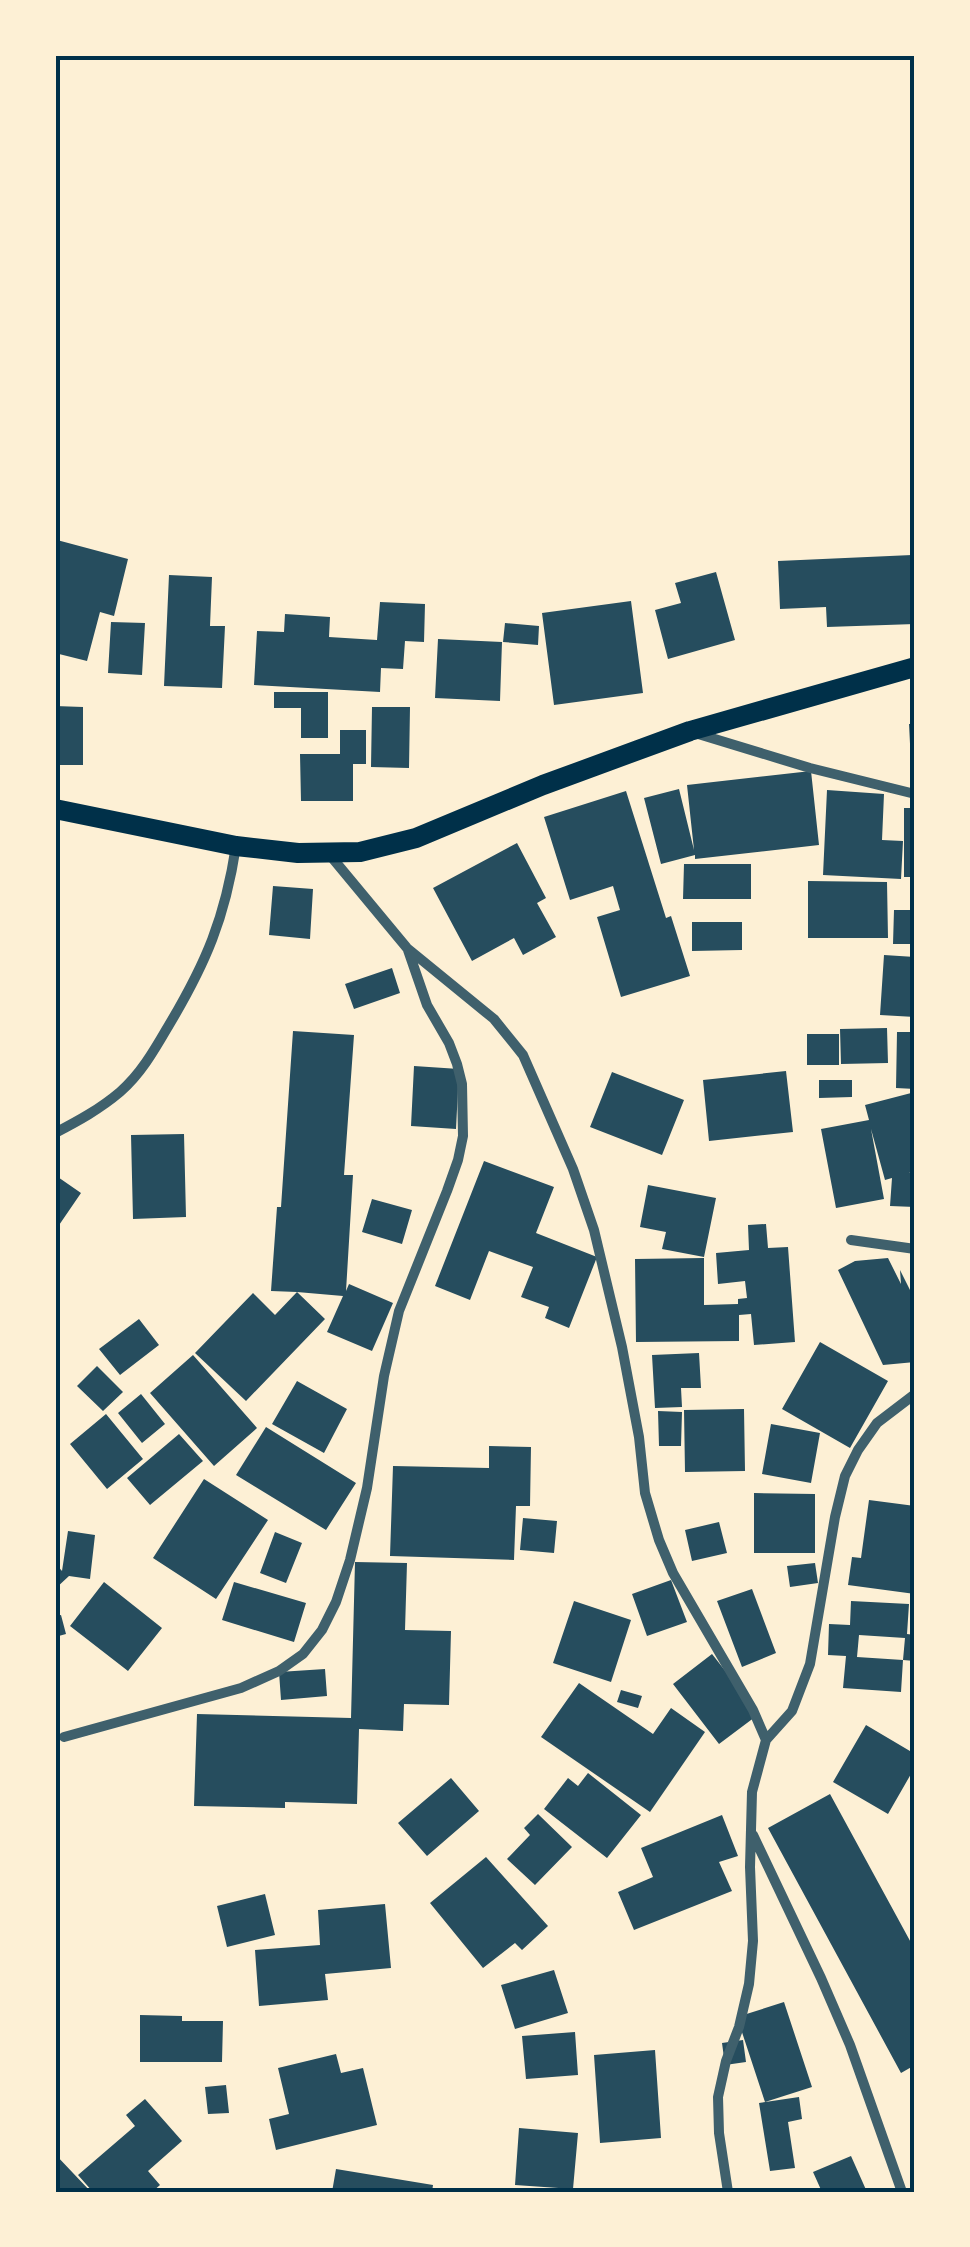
<svg xmlns="http://www.w3.org/2000/svg" width="970" height="2247" font-family="Helvetica,sans-serif">
<style>
.building{fill:#264d5e}
.lines{fill:none;stroke-linecap:round;stroke-linejoin:round}
.minor{stroke:#3f606c;stroke-width:10}
.secondary{stroke:#003049;stroke-width:20}
.neatline{fill:none;stroke:#003049;stroke-width:4}
</style>
<rect width="100%" height="100%" fill="#fdf0d5"/>
<path class="building" d="M57,540L128,559L114,616L100,612L87,661L55,653V547Z
M912,555L915,624L827,627L826,607L780,609L778,561Z
M716,572L735,640L668,659L655,610L681,603L675,583Z
M169,575L212,577L210,626H225L222,688L164,686Z
M631,601L643,693L554,705L542,613Z
M380,602L425,604L424,642L405,641L403,669L381,668L380,692L254,685L257,631L284,632L285,614L330,617L329,637L377,640Z
M111,622L145,623L142,675L108,673Z
M505,623L539,626L538,645L503,642Z
M438,639L502,642L500,701L435,698Z
M274,692H328V738H301V708H274Z
M55,706L83,707V765H55Z
M372,707H410L409,768L371,767Z
M909,724H915V783H912Z
M340,730H366V764H353V801H301L300,754H340Z
M811,771L819,845L695,859V855L661,864L644,798L679,789L694,850L687,785Z
M827,790L884,794L882,840L903,841L901,879L823,875Z
M626,791L666,918L671,916L690,976L621,997L597,917L620,910L613,886L570,900L544,817Z
M904,808H915V877H904Z
M517,843L546,898L537,903L556,937L523,955L514,938L472,961L433,888Z
M684,864H751V899H683Z
M808,881L887,882L888,938H808Z
M273,886L313,889L310,939L269,935Z
M894,910H915V944H893Z
M692,922H742V950L692,951Z
M884,955L915,957V1017L880,1015Z
M392,968L400,993L354,1009L345,984Z
M887,1028L888,1063L841,1064L840,1029Z
M293,1031L354,1035L344,1175H353L346,1291L349,1284L393,1303L372,1351L327,1332L343,1296L297,1292L325,1319L246,1401L195,1353L253,1293L275,1315L297,1292L271,1291L277,1207H281Z
M897,1032H915V1089L896,1088Z
M807,1034H839V1065H807Z
M414,1066L459,1069L456,1129L411,1126Z
M786,1071L793,1132L709,1141L703,1080Z
M612,1072L684,1100L662,1155L590,1127Z
M819,1080H852V1097L819,1098Z
M915,1092V1171L909,1173H915V1207L890,1206L892,1178L885,1180L871,1129L884,1199L836,1208L821,1129L869,1120L865,1105Z
M184,1134L186,1217L133,1219L131,1135Z
M484,1161L554,1187L536,1233L597,1257L569,1328L545,1318L549,1307L521,1297L533,1267L489,1251L470,1300L435,1286Z
M55,1175L81,1193L55,1231Z
M648,1185L716,1198L704,1257L662,1249L666,1232L640,1227Z
M372,1199L412,1210L402,1244L362,1232Z
M766,1224L768,1248L788,1247L795,1342L754,1345L751,1314L739,1315V1341L636,1342L635,1259L704,1258V1305L738,1304V1299L747,1298L745,1281L718,1284L716,1253L749,1250L748,1225Z
M888,1258L901,1284L900,1270L915,1300V1362L883,1365L838,1270L855,1261Z
M139,1319L159,1345L120,1375L99,1349Z
M820,1342L888,1381L850,1448L782,1409Z
M699,1353L701,1388H681L682,1407L655,1408L652,1355Z
M193,1355L257,1428L214,1466L150,1393Z
M97,1366L123,1392L103,1411L77,1386Z
M297,1381L347,1409L324,1453L272,1424Z
M141,1394L165,1424L142,1443L118,1413Z
M744,1409L745,1471L685,1472L684,1410Z
M658,1411L682,1412L681,1446H659Z
M106,1414L143,1459L107,1489L70,1444Z
M771,1424L820,1433L811,1483L762,1474Z
M266,1427L356,1483L326,1530L236,1475Z
M179,1434L203,1461L150,1505L127,1478Z
M489,1446L531,1447L530,1506H516L514,1560L390,1556L393,1466L489,1468Z
M204,1479L268,1520L216,1599L153,1558Z
M754,1493L815,1494V1553H754Z
M869,1500L915,1506V1594L848,1585L852,1557L861,1558Z
M523,1518L557,1521L554,1553L520,1550Z
M719,1522L727,1553L692,1561L685,1530Z
M68,1531L95,1535L90,1579L69,1576L55,1589V1563L62,1571Z
M275,1532L302,1543L286,1583L260,1573Z
M355,1562L407,1563L405,1630L451,1631L449,1705L404,1704L403,1731L359,1729L357,1804L285,1802V1808L194,1806L197,1714L351,1718Z
M815,1563L818,1583L790,1587L787,1566Z
M671,1580L687,1622L647,1636L632,1594Z
M104,1582L162,1628L128,1671L70,1626Z
M234,1582L306,1603L294,1642L222,1620Z
M752,1589L776,1653L742,1667L717,1601Z
M574,1601L631,1620L611,1682L553,1663Z
M851,1601L909,1604L907,1634L915,1635V1661L903,1660L905,1638L859,1635L857,1657L903,1660L901,1692L843,1688L846,1656L828,1655L829,1624L850,1625Z
M61,1615L66,1634L55,1637V1616Z
M712,1654L759,1714L719,1744L673,1684Z
M325,1669L327,1696L281,1700L279,1672Z
M579,1683L653,1734L671,1708L705,1732L650,1812L541,1737Z
M621,1690L642,1696L638,1708L617,1702Z
M866,1725L915,1754V1767L888,1814L833,1782Z
M588,1773L641,1815L607,1858L544,1809L568,1778L578,1786Z
M451,1778L479,1811L427,1856L398,1823Z
M830,1794L915,1950V2065L901,2073L768,1828Z
M538,1814L572,1847L535,1885L507,1859L530,1835L524,1828Z
M722,1815L738,1856L719,1862L732,1891L634,1930L618,1892L653,1877L641,1848Z
M486,1857L548,1926L522,1950L515,1943L483,1968L430,1903Z
M265,1894L275,1935L227,1947L217,1906Z
M385,1904L391,1968L325,1974L328,2000L259,2006L255,1950L320,1945L318,1910Z
M554,1970L568,2013L515,2029L501,1985Z
M784,2002L812,2087L765,2102L737,2017Z
M140,2015L182,2016V2021H223L222,2062H140Z
M575,2032L578,2075L526,2079L522,2036Z
M743,2040L746,2062L725,2065L722,2043Z
M655,2050L661,2138L600,2143L594,2055Z
M336,2054L341,2073L363,2068L377,2125L276,2150L269,2119L289,2114L278,2068Z
M226,2085L229,2113L208,2114L205,2087Z
M799,2097L802,2119L788,2122L795,2168L770,2171L759,2103Z
M145,2099L182,2141L148,2171L160,2185L152,2192H93L78,2175L135,2126L126,2115Z
M519,2128L578,2133L573,2189L515,2185Z
M55,2154L91,2192H55Z
M851,2156L867,2192H822L813,2172Z
M336,2169L433,2185L432,2192H332Z"/>
<g class="lines">
<path class="minor" d="M695,733L810,768L915,794
M329,854L407,948L494,1019L523,1055L573,1169L594,1230L622,1347L639,1437L645,1493L659,1540L673,1573L753,1710L766,1740L752,1792L750,1867L753,1941L749,1984L739,2027L726,2061L718,2097L719,2133L728,2192
M55,1133C78,1121 100,1109 120,1092C141,1074 155,1049 169,1025C206,963 225,918 236,846
M851,1240L915,1249
M64,1737L241,1688L279,1671L303,1654L322,1630L336,1602L350,1560L367,1488L384,1376L399,1311L447,1191L458,1160L463,1136L462,1084L457,1064L449,1043L427,1005L408,950
M766,1740L792,1711L810,1664L835,1517L845,1476L858,1450L877,1423L915,1394
M753,1835L821,1978L850,2045L902,2192"/>
<path class="secondary" d="M55,809L236,846L298,853L360,852L416,838L543,785L690,731L915,667"/>
</g>
<rect width="970" height="2247" fill="none" stroke="#fdf0d5" stroke-width="115"/>
<rect x="58" y="58" width="854" height="2132" class="neatline"/>
</svg>
